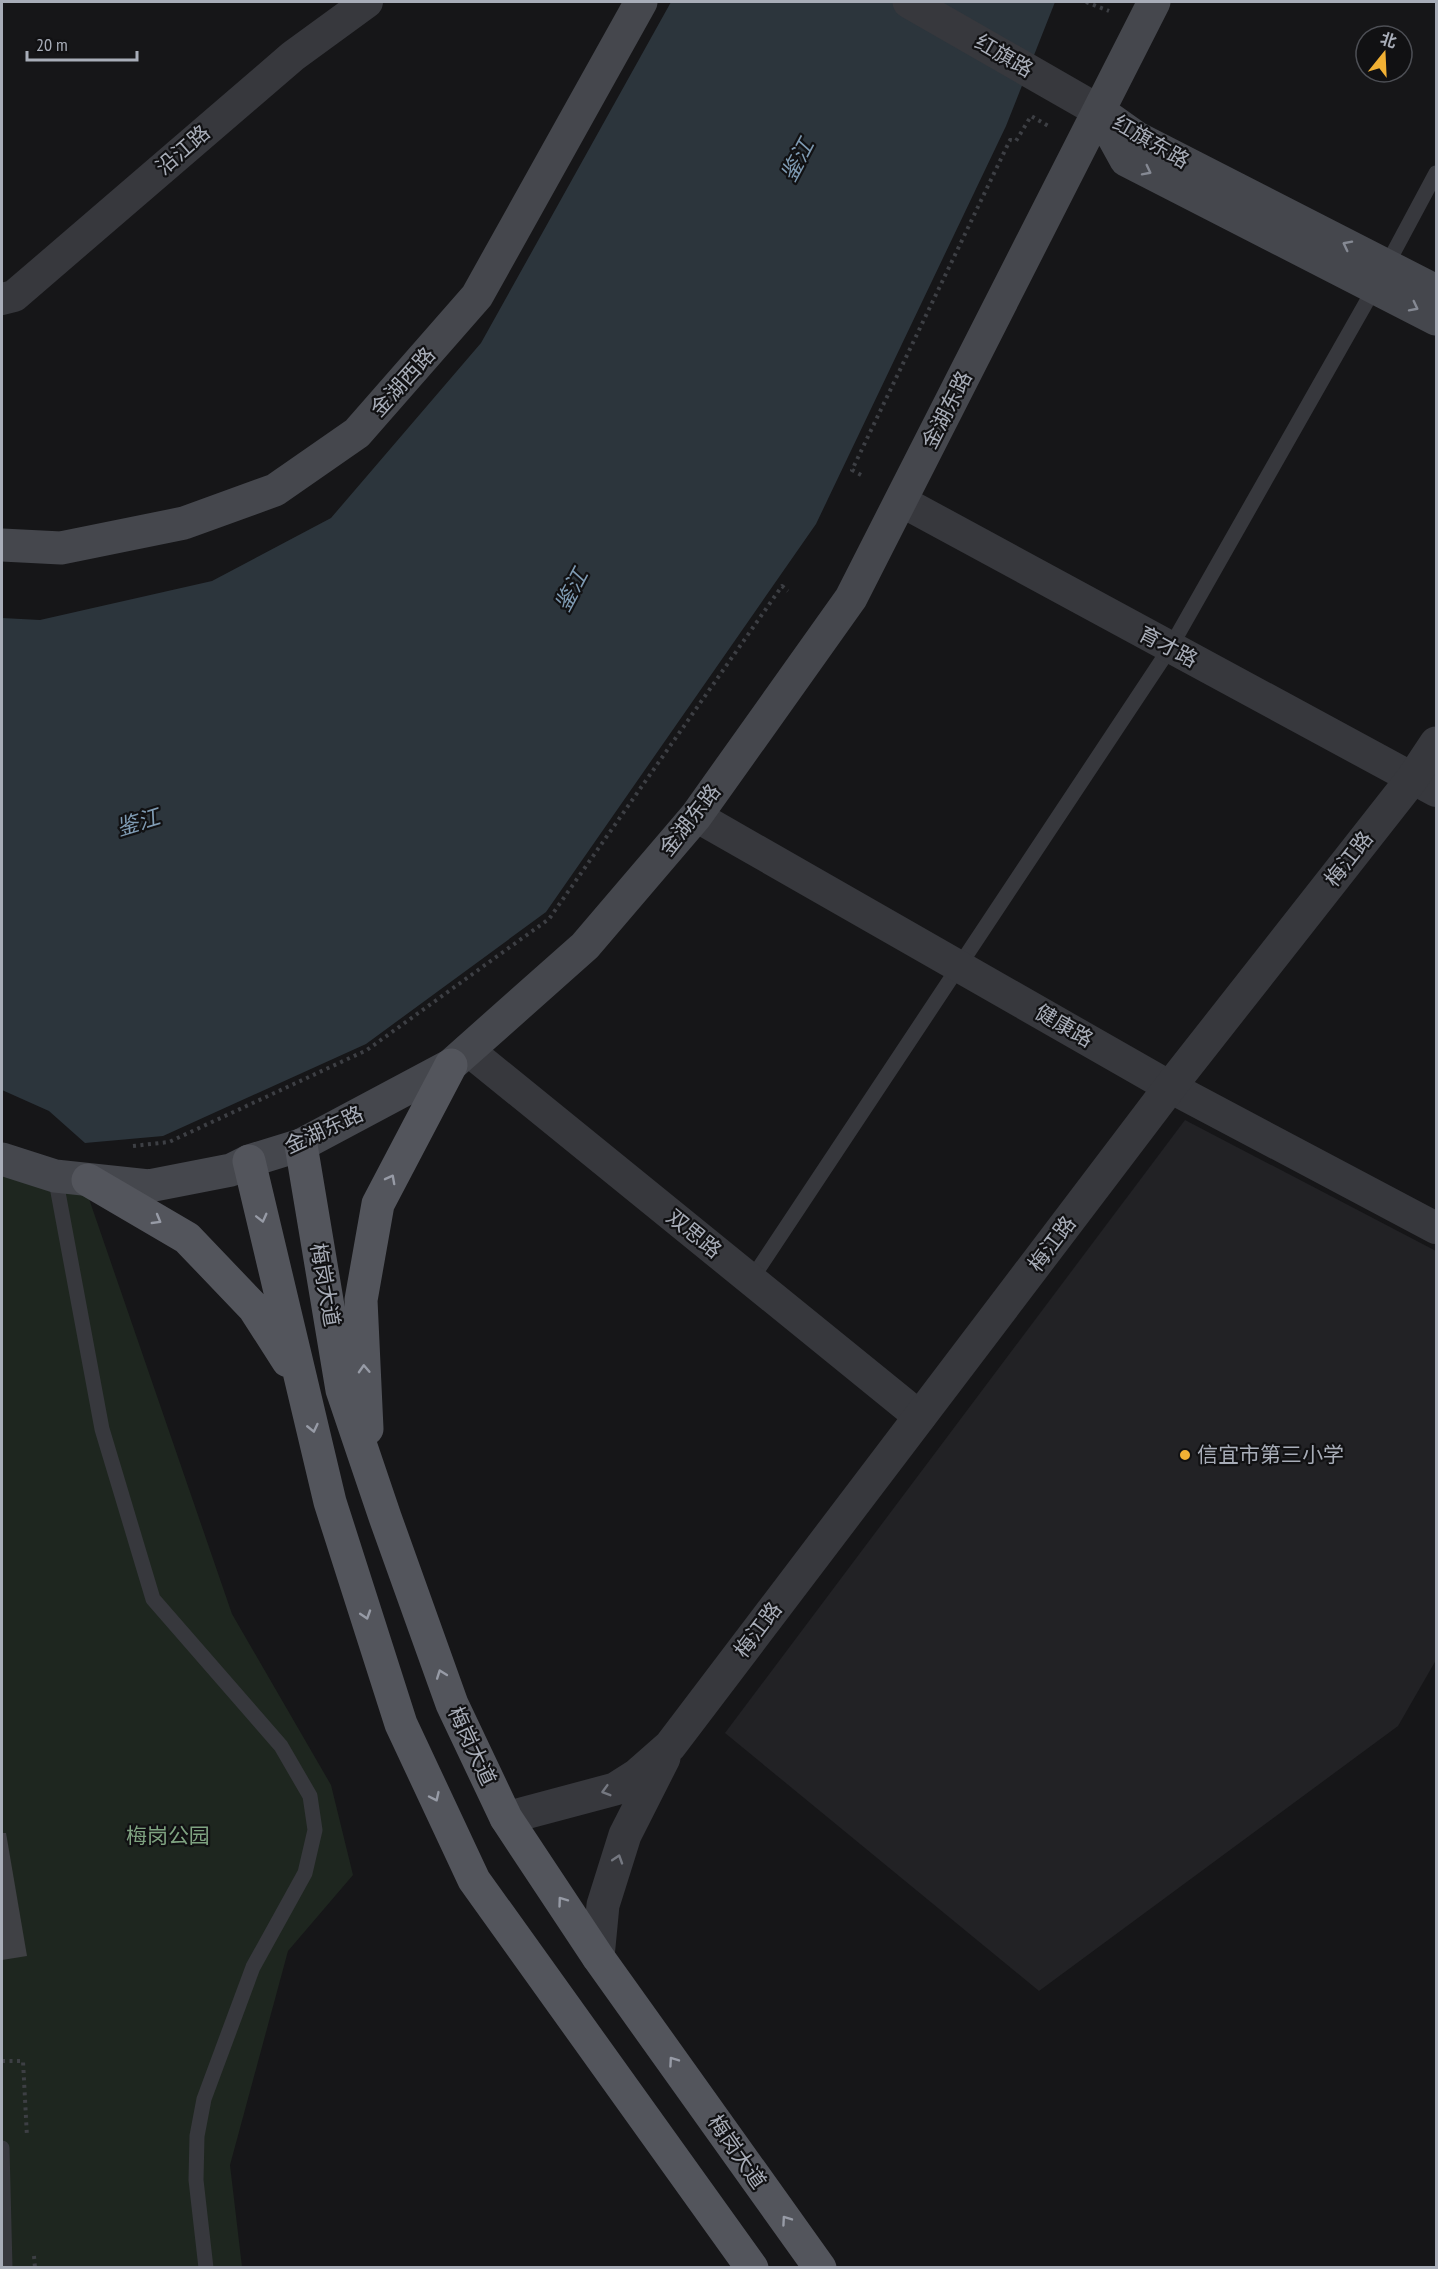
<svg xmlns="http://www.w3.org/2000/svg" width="1438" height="2269" font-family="'PT Sans Narrow','Noto Sans SC',sans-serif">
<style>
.built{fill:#222225}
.green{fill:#1e261f}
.water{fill:#2c353c}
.building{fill:#404145}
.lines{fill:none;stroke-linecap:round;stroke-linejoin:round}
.path{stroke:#3d3f44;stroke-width:4;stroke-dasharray:3 4.5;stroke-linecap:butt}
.service{stroke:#37383d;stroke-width:15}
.minor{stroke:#37383d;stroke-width:32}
.tertiary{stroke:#37383d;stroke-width:33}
.secondary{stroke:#45474d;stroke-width:33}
.primary{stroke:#53555c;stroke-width:33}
.oneway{stroke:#858993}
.oneway2{stroke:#979ba6}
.oneway3{stroke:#757881}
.poi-dot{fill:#f2b134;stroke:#111113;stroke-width:2}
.labels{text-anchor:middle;stroke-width:4.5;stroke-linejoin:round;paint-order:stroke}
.street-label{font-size:21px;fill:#a8adb8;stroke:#111113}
.poi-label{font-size:21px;fill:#a8adb8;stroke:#111113;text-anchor:start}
.park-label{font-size:21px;fill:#7fa381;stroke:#111113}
.water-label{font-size:22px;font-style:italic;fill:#7f9bb3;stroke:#111113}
</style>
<rect width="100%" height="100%" fill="#161618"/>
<path class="built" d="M1185,1120L1436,1251V1660L1398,1726L1039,1991L725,1733Z"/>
<path class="green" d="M2,1171L87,1193L232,1614L331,1785L353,1875L288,1951L230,2165L242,2267L2,2268Z"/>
<path class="water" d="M671,2H1055L1006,126L816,524L546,912L366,1044L163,1136L85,1143L49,1111L2,1090V618L40,620L212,581L331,518L481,343Z"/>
<path class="building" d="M2,1833H6L27,1956L2,1960Z"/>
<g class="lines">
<path class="path" d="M1086,2L1109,11
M861,475L852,470L1010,140L1016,141L1031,116L1050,127
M133,1146L169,1142L367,1050L549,919L782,586L788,591
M2,2061H23L27,2137
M34,2256L35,2268"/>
<path class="service" d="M55,1176L102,1429L153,1599L281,1746L310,1796L315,1830L305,1873L253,1967L204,2099L197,2136L196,2180L206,2268
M751,1280L1170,648L1375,287L1436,173
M2,2148L5,2268"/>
<path class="minor" d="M2,299L14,296L293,56L367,2
M901,501L1436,791
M696,816L1170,1087L1436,1228
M468,1050L920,1417"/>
<path class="tertiary" d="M909,2L1099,111
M506,1818L615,1789L637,1775L670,1746L1170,1087L1412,779L1436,743
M598,1957L603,1905L625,1835L664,1758"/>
<path class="secondary" d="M1436,291L1137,138L1099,111L1126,160L1436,319
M2,545L61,548L184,523L275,490L357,433L477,296L641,2
M2,1159L55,1176L149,1186L231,1170L249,1161L301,1145L451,1065L585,946L696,816L851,598L1154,2"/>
<path class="primary" d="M301,1145L342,1390L385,1517L452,1704L506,1818L598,1957L820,2268
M249,1161L330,1502L401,1724L474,1880L752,2268
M88,1180L187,1238L254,1308L288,1361
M367,1429L361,1300L378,1204L451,1065"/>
</g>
<defs><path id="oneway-chevron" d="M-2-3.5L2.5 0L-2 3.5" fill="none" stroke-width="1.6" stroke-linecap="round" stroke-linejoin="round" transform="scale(1.5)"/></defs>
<g class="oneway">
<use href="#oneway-chevron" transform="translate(1147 171) rotate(27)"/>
<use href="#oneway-chevron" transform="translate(1347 245) rotate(-153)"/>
<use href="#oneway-chevron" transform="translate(1414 307) rotate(27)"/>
</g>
<g class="oneway2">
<use href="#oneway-chevron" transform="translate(391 1179) rotate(-62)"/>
<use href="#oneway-chevron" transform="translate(262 1218) rotate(76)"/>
<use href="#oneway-chevron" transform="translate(157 1220) rotate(30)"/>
<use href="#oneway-chevron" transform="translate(364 1369) rotate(-93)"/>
<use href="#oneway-chevron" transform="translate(313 1428) rotate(77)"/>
<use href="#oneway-chevron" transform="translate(366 1615) rotate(72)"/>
<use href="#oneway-chevron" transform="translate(441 1674) rotate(-110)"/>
<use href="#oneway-chevron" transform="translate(435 1797) rotate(65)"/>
<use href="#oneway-chevron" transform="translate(562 1901) rotate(-126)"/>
<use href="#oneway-chevron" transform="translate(673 2061) rotate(-125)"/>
<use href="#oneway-chevron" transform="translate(786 2220) rotate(-125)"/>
</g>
<g class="oneway3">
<use href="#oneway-chevron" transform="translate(606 1791) rotate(164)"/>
<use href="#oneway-chevron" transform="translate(618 1859) rotate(-72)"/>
</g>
<circle class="poi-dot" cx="1185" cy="1455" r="6"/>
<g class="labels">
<g class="street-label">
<text transform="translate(1004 56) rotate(30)" y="7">红旗路</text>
<text transform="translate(1151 142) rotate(30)" y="7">红旗东路</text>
<text transform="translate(183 150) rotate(-41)" y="7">沿江路</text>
<text transform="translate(403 382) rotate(-48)" y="7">金湖西路</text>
<text transform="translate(947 410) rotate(-63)" y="7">金湖东路</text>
<text transform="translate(1168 647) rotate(28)" y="7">育才路</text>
<text transform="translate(690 820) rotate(-52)" y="7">金湖东路</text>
<text transform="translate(1349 859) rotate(-52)" y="7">梅江路</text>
<text transform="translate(1064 1026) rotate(30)" y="7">健康路</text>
<text transform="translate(324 1130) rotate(-25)" y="7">金湖东路</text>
<text transform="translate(694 1234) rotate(39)" y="7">双思路</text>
<text transform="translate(1052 1244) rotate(-53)" y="7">梅江路</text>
<text transform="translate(325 1285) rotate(80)" y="7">梅岗大道</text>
<text transform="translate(758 1630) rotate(-53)" y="7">梅江路</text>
<text transform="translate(472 1746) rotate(65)" y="7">梅岗大道</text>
<text transform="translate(737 2152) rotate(55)" y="7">梅岗大道</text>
</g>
<g class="poi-label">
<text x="1197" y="1462">信宜市第三小学</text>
</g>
<g class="park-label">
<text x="168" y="1843">梅岗公园</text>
</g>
<g class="water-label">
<text transform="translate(797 160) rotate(-62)" y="8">鉴江</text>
<text transform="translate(571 590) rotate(-62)" y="8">鉴江</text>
<text transform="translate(138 822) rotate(-17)" y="8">鉴江</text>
</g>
</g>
<rect width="1438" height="2269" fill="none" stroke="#a8adb8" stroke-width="6"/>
<g transform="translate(1384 54) rotate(18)"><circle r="28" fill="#111113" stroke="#4d4f55" stroke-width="1.5"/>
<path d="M0-4.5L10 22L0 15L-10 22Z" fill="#f2b134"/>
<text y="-9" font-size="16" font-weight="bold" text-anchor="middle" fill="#a8adb8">北</text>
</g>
<path d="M27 51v9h110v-9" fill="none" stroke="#a8adb8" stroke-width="3"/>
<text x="36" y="51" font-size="18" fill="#a8adb8" stroke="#111113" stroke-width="4.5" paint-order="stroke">20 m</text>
</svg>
